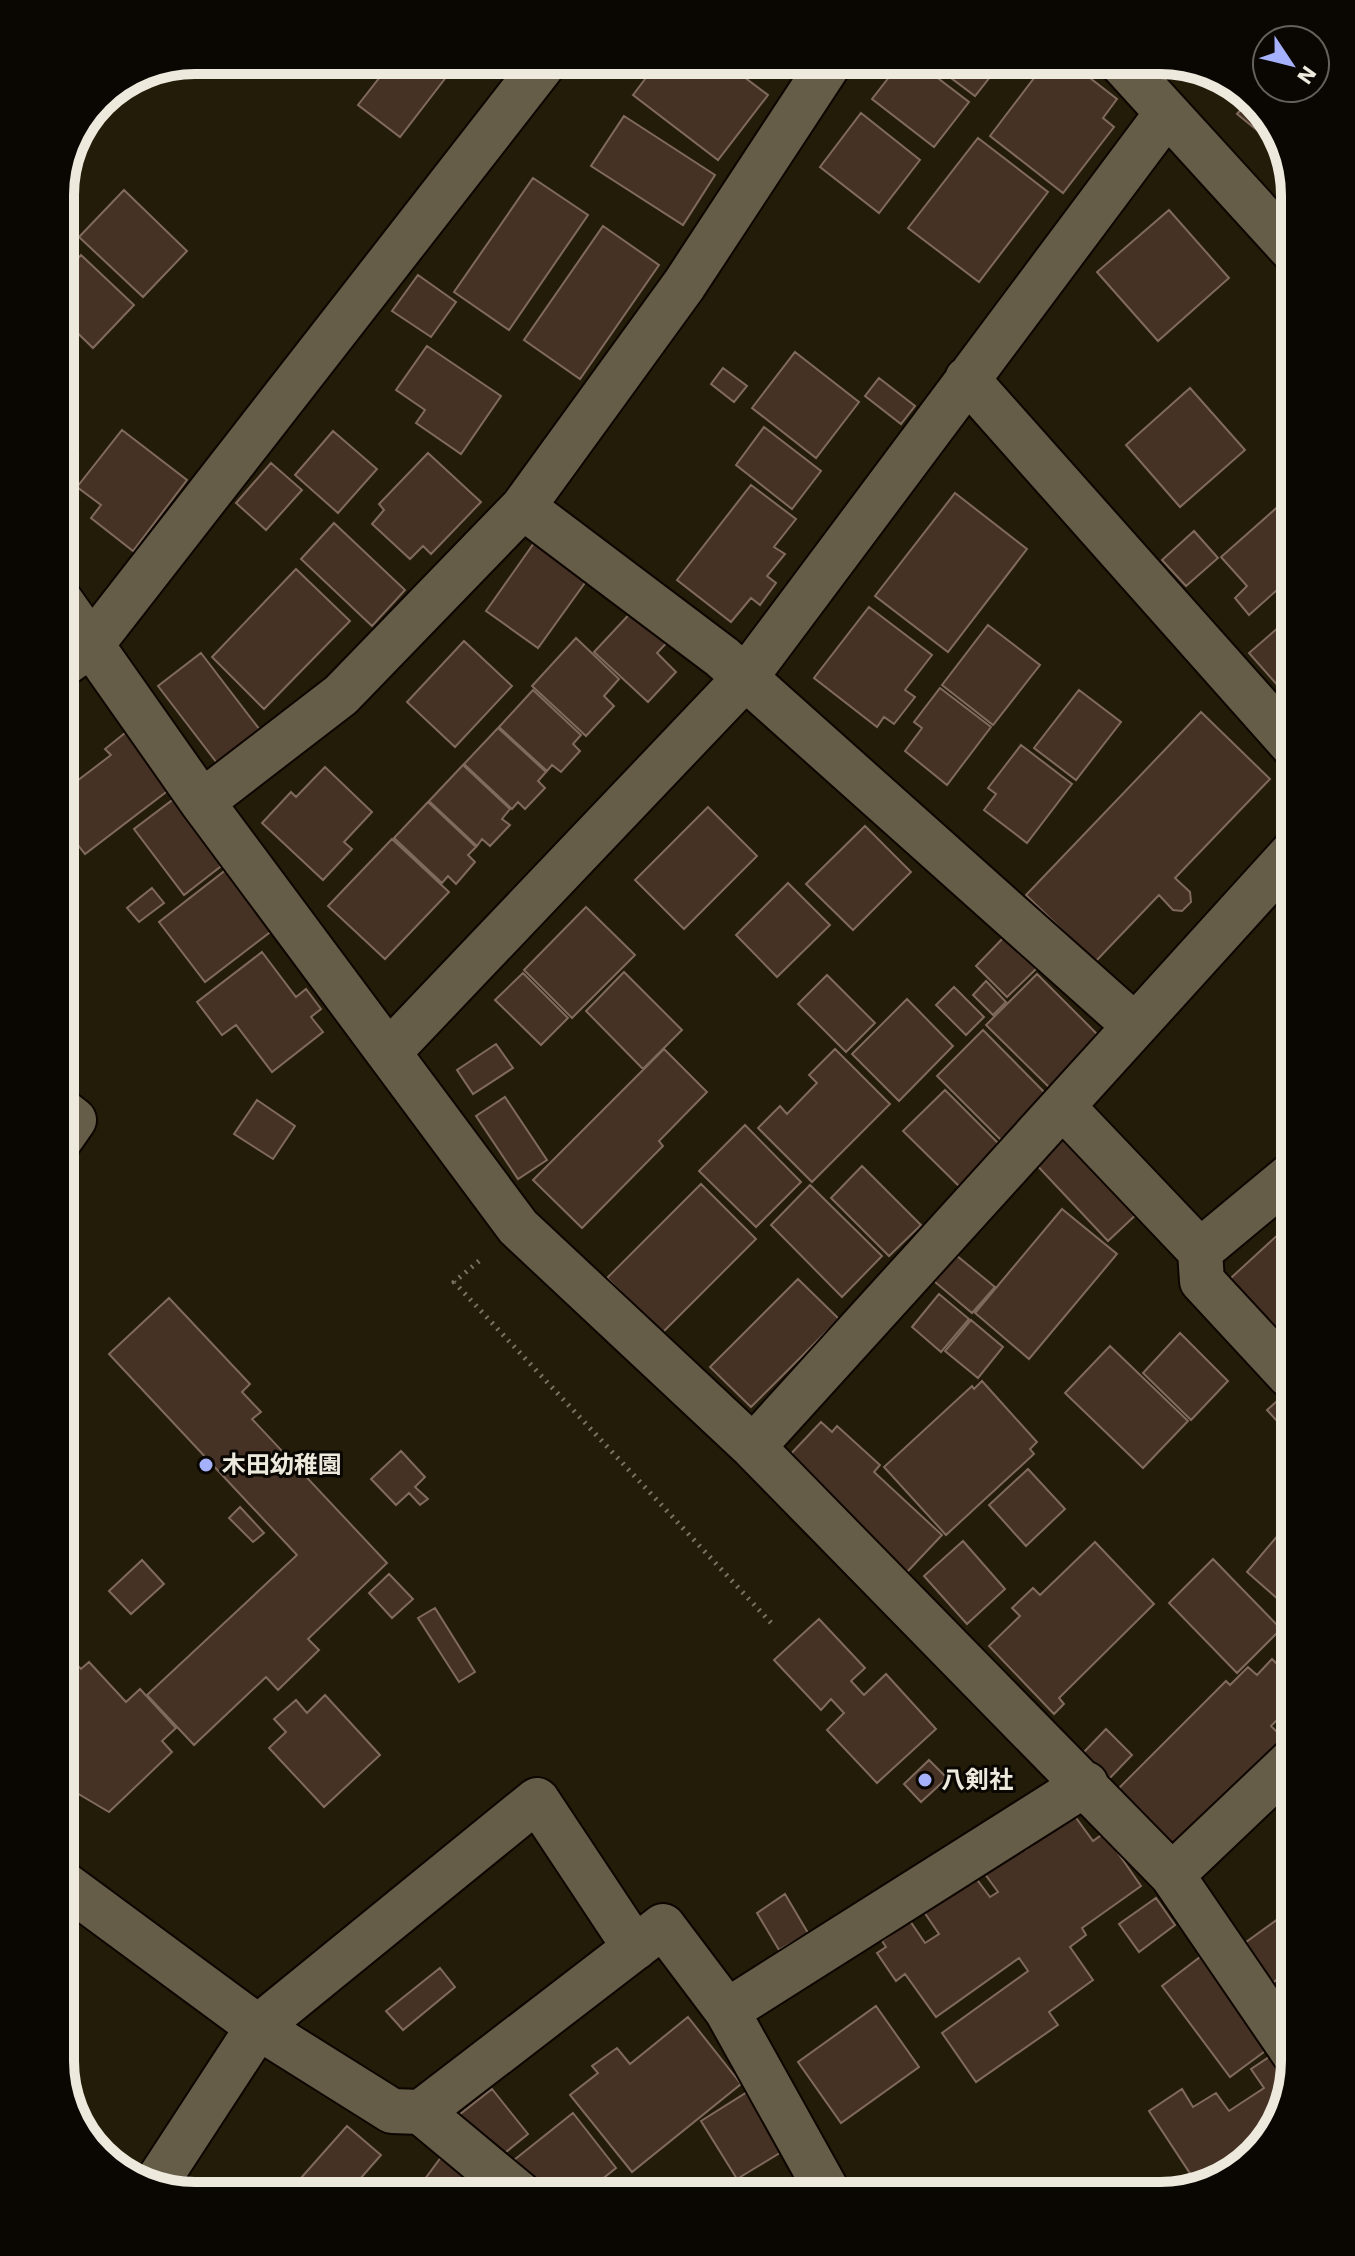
<svg xmlns="http://www.w3.org/2000/svg" width="1355" height="2256" font-family="'Work Sans','Noto Sans JP',sans-serif">
<style>
.building{fill:#453225;stroke:#806a5d;stroke-width:2}
.lines{fill:none;stroke-linecap:round;stroke-linejoin:round}
.minor-casing{stroke:#0d0600;stroke-width:48}
.path{stroke:#787261;stroke-width:5;stroke-dasharray:2 6;stroke-linecap:butt}
.minor{stroke:#665d48;stroke-width:44}
.poi-dot{fill:#a5b1fc;stroke:#0a0702;stroke-width:3}
.labels{text-anchor:middle;stroke-width:6;stroke-linejoin:round;paint-order:stroke}
.poi-label{font-size:24px;font-weight:bold;fill:#eee9dd;stroke:#0a0702;text-anchor:start}
.rim{fill:none;stroke:#eee9dd;stroke-width:10}
</style>
<rect width="100%" height="100%" fill="#231c08"/>
<path class="building" d="M1047,61H1068L1117,99L1103,118L1114,127L1063,193L990,136Z
M1002,62L975,96L931,63Z
M900,63H918L969,102L934,147L872,99Z
M743,64H765L757,75Z
M677,65H728L768,95L718,160L633,95L655,66L668,76Z
M454,67L400,137L358,105L387,68Z
M1250,99L1281,136L1286,154L1237,114Z
M861,113L920,160L879,213L820,167Z
M624,116L715,175L683,225L591,166Z
M978,138L1048,192L979,282L908,228Z
M533,178L588,215L509,330L454,292Z
M124,190L187,251L143,297L79,237Z
M1169,210L1229,278L1158,341L1097,272Z
M603,226L659,265L580,379L524,340Z
M81,255L134,305L93,348L60,316V278Z
M418,275L456,302L431,337L392,311Z
M427,346L501,396L461,454L416,423L425,410L396,390Z
M795,352L859,402L816,458L752,408Z
M723,368L747,386L734,402L711,384Z
M879,378L915,406L901,424L865,396Z
M1190,388L1245,450L1180,507L1126,445Z
M764,427L821,471L792,509L736,465Z
M122,430L187,480L133,551L91,518L101,505L77,487Z
M333,431L377,469L338,513L295,475Z
M60,441L78,455L60,478Z
M428,453L481,502L431,554L423,546L410,559L372,524L384,510L379,504Z
M271,463L302,490L266,530L236,503Z
M751,485L796,519L774,547L785,554L767,576L776,583L760,605L751,598L731,622L677,580Z
M955,493L1027,549L948,652L875,596Z
M1291,495L1295,500V574L1249,615L1235,598L1247,586L1221,557Z
M334,523L405,590L372,626L301,559Z
M1194,531L1218,558L1186,586L1162,560Z
M539,536L592,573L538,648L486,611Z
M296,569L350,621L264,709L212,657Z
M638,605L672,637L657,653L676,672L648,702L594,652Z
M869,607L932,655L905,690L915,697L894,724L884,717L877,727L814,678Z
M1295,613V705L1249,653Z
M988,625L1040,665L993,725L942,685Z
M576,638L619,679L604,696L614,706L586,736L532,686Z
M464,641L512,686L455,747L407,702Z
M201,653L260,730L217,763L158,686Z
M940,688L991,727L947,785L905,751L922,728L914,722Z
M533,690L581,735L573,744L580,751L561,772L552,765L547,771L499,727Z
M1079,690L1121,722L1076,780L1034,748Z
M1201,712L1270,779L1175,878L1190,892L1191,902L1182,911L1173,910L1159,895L1095,962L1026,895Z
M498,728L546,772L538,781L545,788L525,809L518,802L512,809L464,764Z
M130,729L174,786L85,854L60,822V794L111,755L105,749Z
M1021,745L1072,784L1027,843L984,810L996,794L988,788Z
M463,765L510,809L502,819L510,825L490,846L482,839L477,846L429,801Z
M325,767L372,812L344,842L352,849L323,880L262,823L291,792L296,797Z
M179,795L229,860L184,895L134,829Z
M428,802L476,847L468,855L475,862L456,884L448,876L442,883L394,838Z
M708,807L757,856L684,929L635,880Z
M865,826L911,872L853,930L806,884Z
M392,839L449,892L385,959L328,906Z
M227,869L273,930L205,982L159,922Z
M788,883L830,925L777,977L736,935Z
M152,888L164,903L139,922L127,908Z
M586,907L635,955L572,1018L524,970Z
M1005,936L1037,968L1007,997L976,966Z
M262,952L296,997L306,989L321,1009L311,1017L323,1032L272,1072L236,1025L222,1035L197,1002Z
M624,972L682,1030L643,1069L586,1011Z
M523,973L568,1018L541,1045L495,1000Z
M1037,974L1103,1040L1053,1091L986,1025Z
M827,975L875,1023L846,1052L798,1004Z
M986,981L1006,1002L993,1015L973,995Z
M954,987L984,1017L966,1035L936,1005Z
M907,999L953,1046L899,1101L852,1054Z
M983,1030L1052,1100L1006,1145L937,1076Z
M496,1044L513,1068L473,1094L457,1070Z
M664,1049L707,1092L659,1141L663,1146L582,1228L533,1180Z
M835,1049L890,1104L812,1182L758,1128L780,1106L787,1114L817,1083L809,1075Z
M945,1090L1005,1150L964,1191L903,1131Z
M505,1097L547,1160L518,1179L476,1116Z
M257,1100L295,1126L273,1159L234,1134Z
M745,1125L801,1182L756,1227L699,1171Z
M1063,1129L1140,1211L1108,1241L1031,1159Z
M862,1166L921,1225L889,1256L831,1198Z
M701,1184L756,1239L662,1333L607,1278Z
M810,1185L882,1256L842,1297L771,1225Z
M1062,1209L1117,1254L1029,1359L975,1313Z
M1295,1219V1318L1268,1342L1220,1288Z
M951,1251L995,1287L972,1313L929,1277Z
M798,1279L839,1319L751,1407L710,1367Z
M939,1294L969,1319L941,1352L912,1327Z
M169,1298L250,1384L242,1392L261,1412L252,1419L387,1563L308,1639L319,1650L278,1690L266,1677L194,1745L147,1695L297,1555L109,1354Z
M971,1320L1003,1347L978,1378L945,1351Z
M1180,1333L1228,1381L1191,1420L1143,1373Z
M1110,1346L1188,1421L1143,1468L1065,1393Z
M982,1381L1037,1442L1030,1449L1034,1454L946,1535L884,1467L972,1386L974,1389Z
M1295,1385V1441L1267,1410Z
M821,1422L832,1432L837,1426L880,1465L874,1472L942,1535L907,1572L786,1459Z
M401,1451L425,1477L415,1487L428,1499L420,1505L409,1493L396,1505L371,1479Z
M1028,1469L1065,1509L1026,1546L989,1505Z
M240,1507L264,1533L253,1542L229,1518Z
M1295,1515V1614L1247,1572Z
M963,1541L1005,1589L967,1624L924,1576Z
M1095,1542L1154,1604L1059,1698L1064,1704L1054,1714L989,1646L1020,1616L1012,1608L1033,1588L1040,1595Z
M1213,1559L1281,1629L1237,1673L1169,1603Z
M142,1560L164,1584L131,1614L109,1591Z
M389,1574L413,1599L392,1618L369,1593Z
M435,1608L475,1672L459,1682L418,1618Z
M819,1619L865,1668L851,1681L864,1695L886,1674L936,1729L877,1783L827,1730L844,1713L831,1699L821,1710L774,1660Z
M60,1648L81,1669L89,1662L126,1702L140,1689L176,1728L162,1741L172,1752L109,1812L60,1783Z
M1272,1659L1295,1682V1702L1271,1726L1286,1741L1174,1853L1114,1793L1226,1681L1230,1685L1248,1667L1257,1675Z
M325,1695L380,1755L324,1807L269,1748L286,1732L274,1719L296,1700L307,1713Z
M1106,1729L1132,1755L1108,1780L1082,1754Z
M929,1760L947,1778L921,1802L904,1784Z
M1074,1815L1093,1841L1104,1833L1141,1886L1082,1928L1086,1935L1070,1947L1093,1980L1049,2012L1058,2025L976,2082L942,2033L1028,1971L1019,1958L936,2017L905,1974L896,1981L877,1953L886,1947L882,1941L910,1921L925,1943L939,1934L922,1909L972,1873L990,1897L998,1892L982,1870L1020,1843L1025,1850Z
M60,1817L75,1828L62,1845L60,1844Z
M1295,1866V1892L1282,1877Z
M785,1894L808,1933L779,1950L757,1913Z
M1156,1898L1175,1925L1139,1952L1119,1924Z
M1278,1919L1295,1942V1966L1271,1984L1242,1945Z
M1204,1954L1272,2046L1230,2077L1162,1986Z
M440,1968L455,1987L403,2030L386,2011Z
M1295,1990V2017L1282,1999Z
M876,2006L919,2067L841,2123L798,2062Z
M688,2017L741,2084L632,2172L570,2095L598,2073L592,2066L617,2048L630,2064Z
M1272,2055L1289,2080L1273,2136L1219,2182L1199,2187L1149,2111L1182,2089L1193,2107L1216,2093L1229,2111L1264,2088L1251,2069Z
M492,2089L528,2134L495,2161L459,2115Z
M752,2089L788,2148L737,2179L701,2121Z
M573,2113L616,2168L581,2196H534L509,2164Z
M347,2126L381,2155L345,2196H285Z
M442,2156L498,2196H431L419,2187Z
M767,2186L773,2196H750Z"/>
<g class="lines">
<defs>
<path id="minor" d="M1120,61L1295,253
M967,379L1295,748
M523,507L722,657L1135,1026
M60,600L202,802L518,1227L753,1447L1172,1875L1295,2055
M60,667L92,644L542,66
M202,802L341,695L523,507L684,285L829,64
M389,1052L745,678L1167,113
M1063,1107L1200,1251L1295,1172
M60,1140L74,1120L60,1109
M1200,1251L1202,1281L1289,1375L1295,1369
M753,1447L1295,850
M1172,1875L1295,1758
M60,1881L258,2027L537,1800L635,1948
M727,2011L1086,1784
M421,2112L522,2196
M155,2185L258,2027L392,2111L421,2112L663,1926L727,2011L830,2196"/>
</defs>
<use href="#minor" class="minor-casing"/>
<path class="path" d="M479,1261L454,1282L774,1626"/>
<use href="#minor" class="minor"/>
</g>
<g class="poi-dot">
<circle cx="206" cy="1465" r="8"/>
<circle cx="925" cy="1780" r="8"/>
</g>
<g class="labels">
<g class="poi-label">
<text x="222" y="1473">木田幼稚園</text>
<text x="941" y="1788">八剣社</text>
</g>
</g>
<path d="M0 0H1355V2256H0ZM195 74H1160A121 121 0 0 1 1281 195V2061A121 121 0 0 1 1160 2182H195A121 121 0 0 1 74 2061V195A121 121 0 0 1 195 74Z" fill="#0a0702" fill-rule="evenodd"/>
<path class="rim" d="M195 74H1160A121 121 0 0 1 1281 195V2061A121 121 0 0 1 1160 2182H195A121 121 0 0 1 74 2061V195A121 121 0 0 1 195 74Z"/>
<g transform="translate(1291 64) rotate(125)"><circle r="38" fill="#0a0702" stroke="#65615a" stroke-width="2"/>
<path d="M0-6L14 30L0 20L-14 30Z" fill="#a5b1fc"/>
<text y="-12" font-size="22" font-weight="bold" text-anchor="middle" fill="#eee9dd">N</text>
</g>
</svg>
